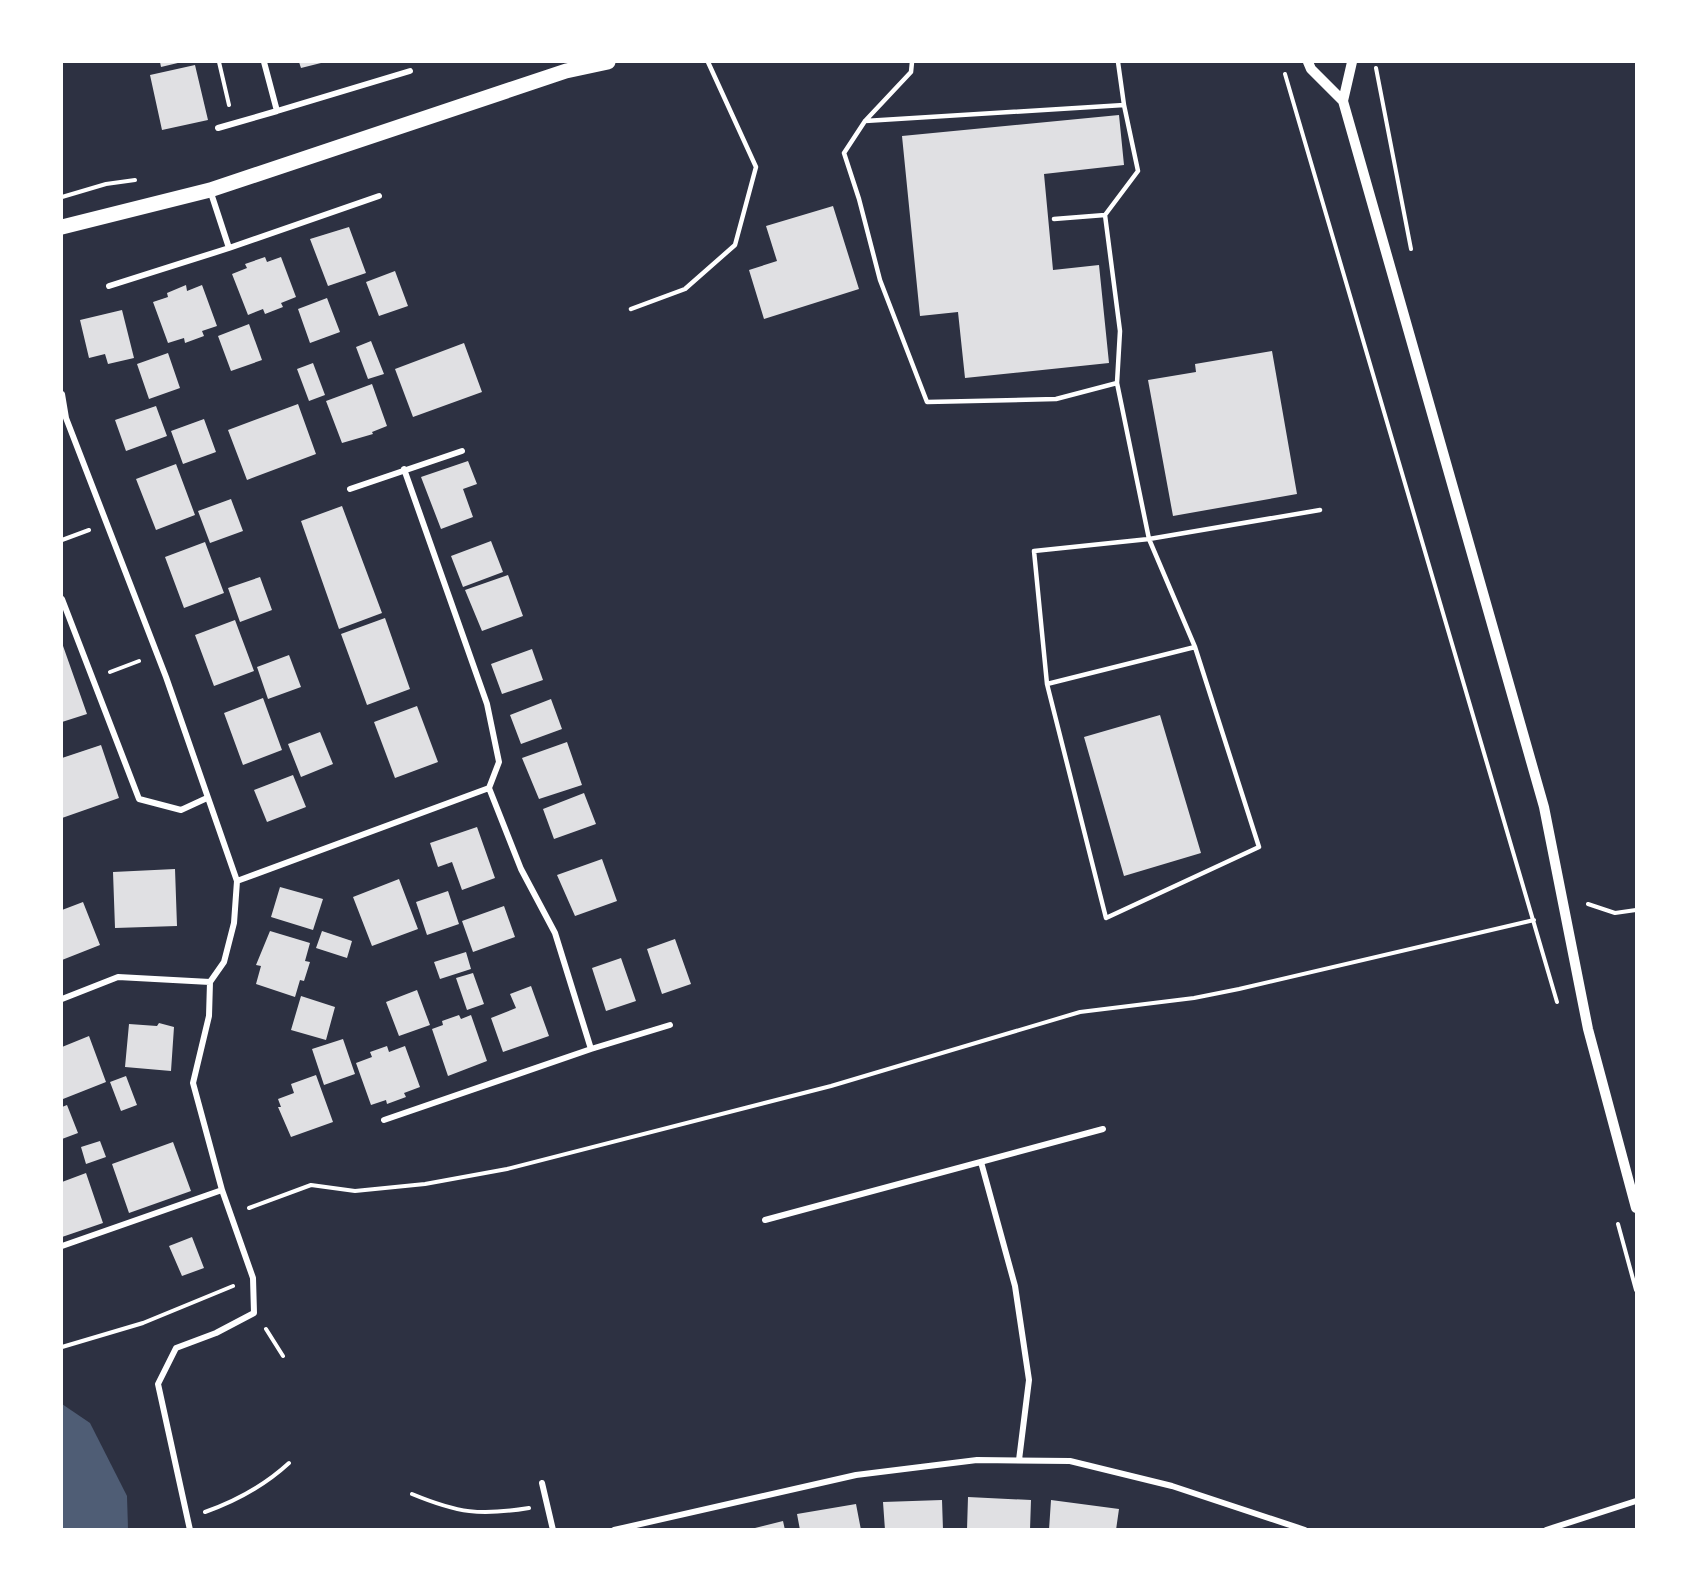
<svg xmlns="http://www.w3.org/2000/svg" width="1698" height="1591" font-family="'Asap Condensed',sans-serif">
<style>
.water{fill:#4f5d75}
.building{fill:#e0e0e3}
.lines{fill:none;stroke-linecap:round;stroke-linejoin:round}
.path{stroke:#fff;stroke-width:4}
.service{stroke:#fff;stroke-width:4.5}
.minor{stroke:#fff;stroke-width:6}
.tertiary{stroke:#fff;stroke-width:10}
.primary{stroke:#fff;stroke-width:15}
</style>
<rect width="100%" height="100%" fill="#2d3142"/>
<path class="water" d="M62,1404L90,1423L127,1496L128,1529H62Z"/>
<path class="building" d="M160,62H182L161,67Z
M299,62H325L301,68Z
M195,65L208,120L162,130L150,75Z
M1119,115L1124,165L1044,174L1053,270L1099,265L1109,363L965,378L958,312L920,316L902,136Z
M833,206L859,289L764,319L749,270L777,261L766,226Z
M349,227L366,273L328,286L310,239Z
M265,257L267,262L281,257L296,297L281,303L283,307L265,314L263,309L248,315L232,274L247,268L245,264Z
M395,271L408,306L379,316L366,282Z
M186,285L187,291L202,285L217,326L202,331L204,336L185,343L184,338L168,343L153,302L168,297L167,293Z
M327,298L340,332L310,343L298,309Z
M122,310L134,358L108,364L105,354L89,358L80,320Z
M249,324L262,360L231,371L218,336Z
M371,341L384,374L368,379L356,347Z
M464,343L482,392L413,417L395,369Z
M1272,351L1297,494L1173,516L1148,380L1196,372L1195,364Z
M168,353L180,388L149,399L137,364Z
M313,363L325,395L309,401L297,369Z
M372,384L387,426L372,432L373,434L342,443L326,401Z
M298,404L316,454L247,480L228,430Z
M156,406L167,436L126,451L115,420Z
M204,419L216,452L183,464L171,431Z
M468,461L477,484L463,489L473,517L441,529L421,477Z
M176,464L195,515L156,530L136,479Z
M231,499L243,531L210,543L198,511Z
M342,506L382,613L339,629L301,521Z
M491,541L503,572L463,587L451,556Z
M205,542L224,593L184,608L165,557Z
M508,575L523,616L482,631L465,590Z
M260,577L272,610L240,622L228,588Z
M385,618L410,689L367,705L341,634Z
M235,620L254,671L214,686L195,635Z
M62,643L87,714L62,722Z
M532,649L543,680L502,694L491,664Z
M289,655L301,687L268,699L257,667Z
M263,698L282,750L243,765L224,713Z
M551,699L562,729L521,744L510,715Z
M417,706L438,762L395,778L374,722Z
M1160,715L1201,853L1124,876L1084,737Z
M320,732L333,764L301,777L288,744Z
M567,742L582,785L539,799L522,758Z
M101,745L119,798L62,818V758Z
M293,775L306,807L267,822L254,790Z
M584,793L596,824L554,839L543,809Z
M477,827L495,878L462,890L452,862L438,867L430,843Z
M602,859L617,901L575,916L557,875Z
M175,869L177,926L115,928L113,872Z
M399,879L418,929L372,946L353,897Z
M280,887L323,899L313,930L271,917Z
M448,891L459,924L427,935L416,902Z
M83,902L100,945L62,960V910Z
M504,906L515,937L473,952L462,921Z
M270,931L310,943L305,961L310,962L304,981L300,980L295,997L256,984L261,966L256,965Z
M322,931L352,941L347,958L316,948Z
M675,939L691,984L662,994L647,949Z
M466,952L471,969L440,979L434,962Z
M621,958L636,1001L606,1011L592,968Z
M473,973L484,1004L467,1010L456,978Z
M531,986L549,1036L503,1052L491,1018L516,1008L510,994Z
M417,990L430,1025L399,1036L386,1002Z
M301,996L335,1007L326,1040L291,1030Z
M459,1015L461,1019L471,1015L487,1061L448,1076L432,1029L443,1025L442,1021Z
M159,1023L174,1027L171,1071L125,1067L129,1024L157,1026Z
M89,1036L106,1082L63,1099L62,1047Z
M343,1039L355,1074L324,1085L312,1049Z
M387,1046L389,1052L405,1046L420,1087L404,1093L406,1097L387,1104L386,1100L371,1105L356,1063L372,1057L370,1052Z
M316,1075L333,1122L291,1137L278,1107H281L278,1099L294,1093L291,1084Z
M126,1076L137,1105L121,1111L110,1082Z
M67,1105L78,1133L62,1139V1107Z
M100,1141L106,1157L86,1164L81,1147Z
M173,1142L191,1191L129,1213L112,1164Z
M86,1173L103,1223L62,1237V1182Z
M192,1237L204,1268L182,1276L169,1246Z
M968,1497L1031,1500L1030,1530H967Z
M942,1500L943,1530H885L883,1502Z
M1051,1500L1119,1509L1116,1530H1049Z
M856,1504L861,1530H800L797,1514Z
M783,1521L785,1530H751V1529Z"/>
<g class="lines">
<path class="path" d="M219,62L229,105
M1376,68L1411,249
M1285,74L1557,1002
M62,197L106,184L135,180
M62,540L89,530
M110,672L139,661
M1588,904L1615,913L1636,910
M249,1208L311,1185L355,1191L425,1184L507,1169L831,1086L1080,1012L1194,998L1239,989L1534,920
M1618,1224L1636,1290
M266,1329L283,1356
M62,1347L143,1323L233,1286
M412,1494C458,1513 480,1516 529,1508
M205,1512C236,1501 264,1486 289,1463"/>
<path class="service" d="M912,62L911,72L865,121L844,153L859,199L880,280L927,402L1056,399L1117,383L1120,331L1105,215L1054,219
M865,121L1124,105L1118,62
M1105,215L1138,171L1124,105
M631,309L685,289L735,245L756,167L708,62
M1117,383L1149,539L1320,510
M1047,684L1106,918L1259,847L1195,647L1047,684L1034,551L1149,539L1195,647"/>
<path class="minor" d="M264,62L277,111L410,71
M218,128L277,111
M210,190L229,248L379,196
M109,286L229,248
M62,394L66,418L166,677L237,881L234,923L224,962L210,982L209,1016L193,1083L222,1190L253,1278L254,1313L216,1333L176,1348L158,1384L190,1530
M404,469L487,704L499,762L489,788L521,869L555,933L591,1049
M350,489L462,451
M62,599L139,799L181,810L207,798
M237,881L489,788
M62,999L118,977L210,982
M384,1120L591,1049L670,1025
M981,1162L1015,1286L1029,1380L1019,1460
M765,1220L1103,1129
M62,1246L222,1190
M542,1483L553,1530
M614,1530L856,1475L977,1460L1070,1461L1172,1486L1305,1530
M1546,1530L1636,1501"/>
<path class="tertiary" d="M1308,62L1311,69L1343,101
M1352,62L1343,101L1544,807L1588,1029L1636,1208"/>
<path class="primary" d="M62,227L210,190L566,71L608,62"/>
</g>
<rect width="1698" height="1591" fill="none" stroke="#ffffff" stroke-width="126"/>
</svg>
